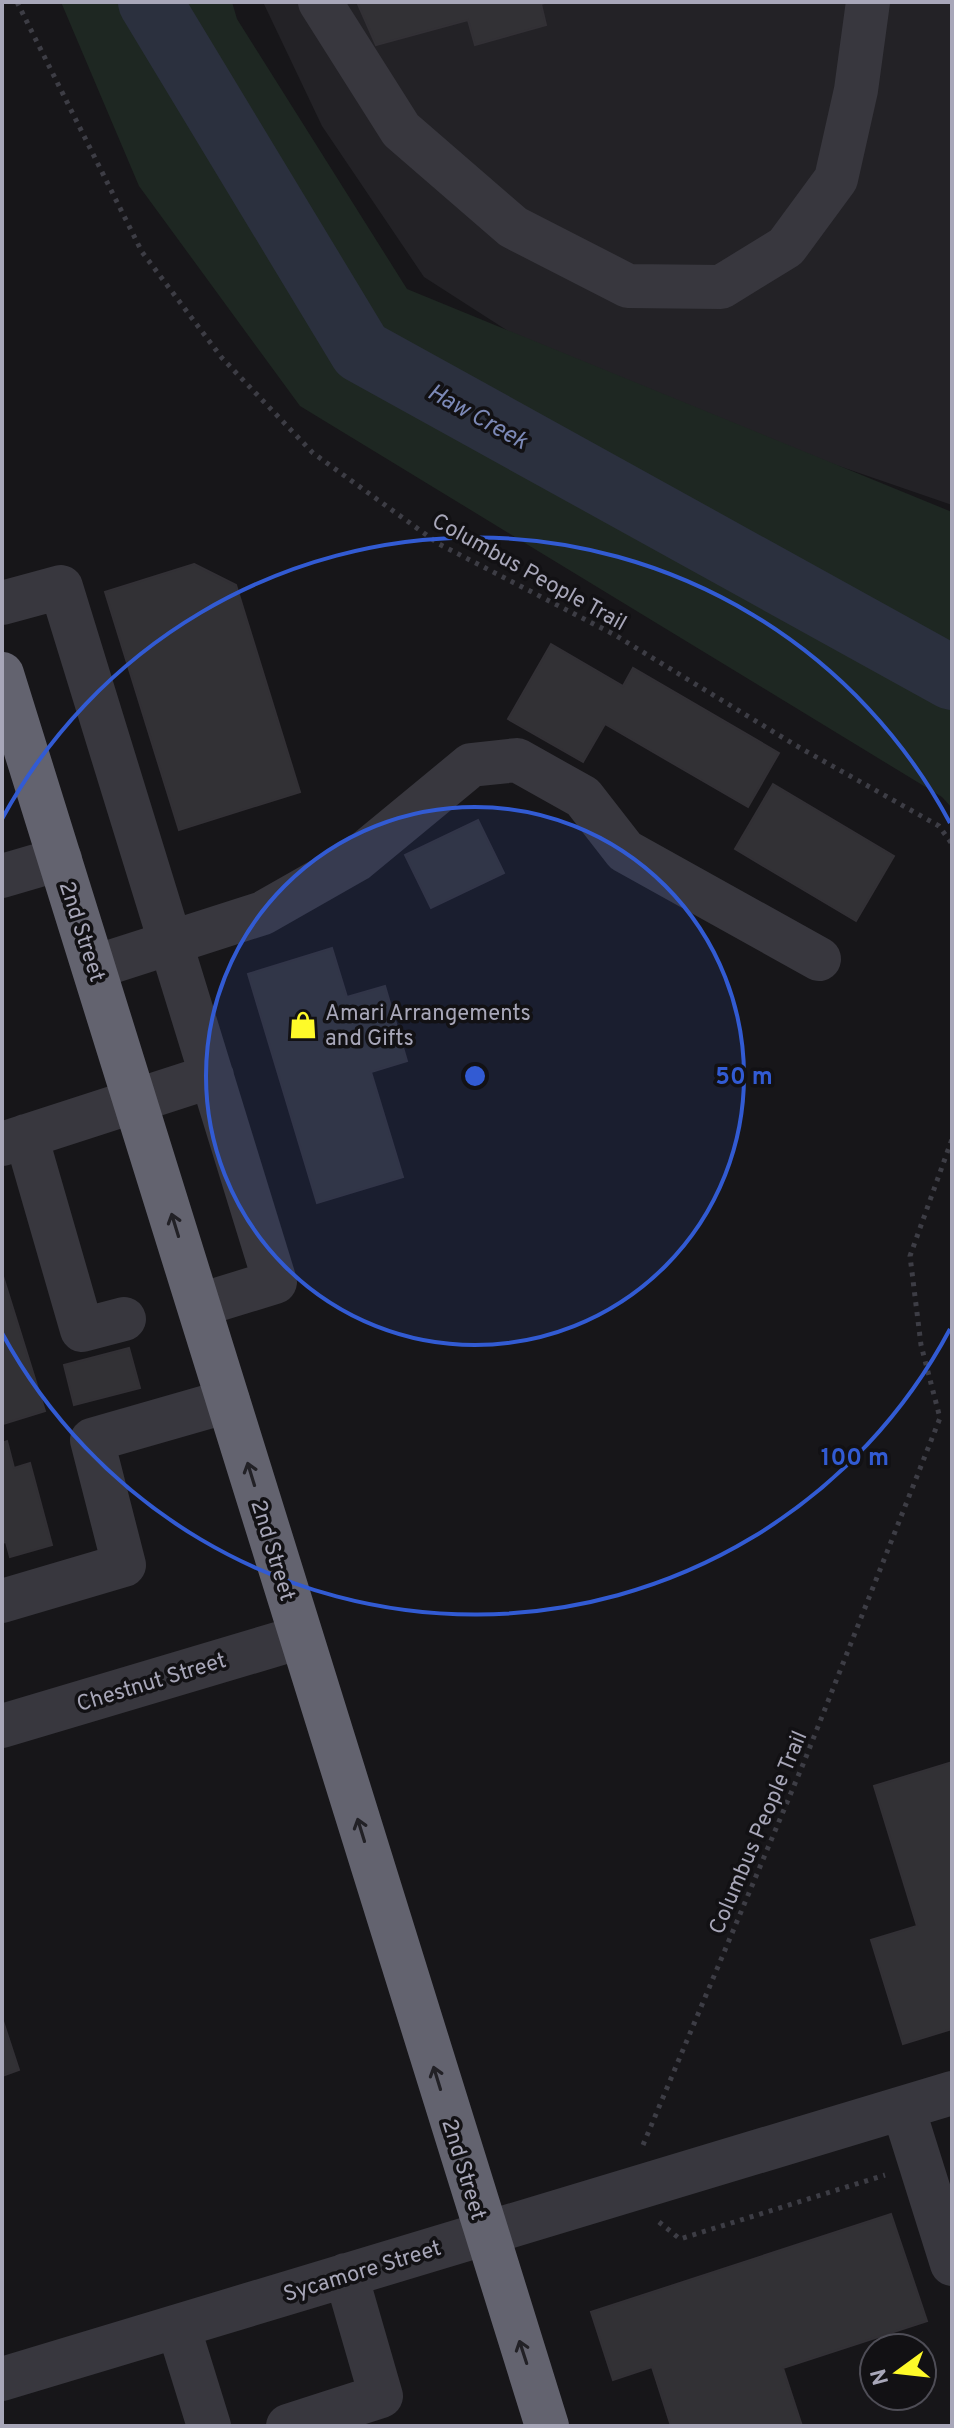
<svg xmlns="http://www.w3.org/2000/svg" width="954" height="2428" font-family="Overpass,sans-serif">
<style>
.built{fill:#232226}
.green{fill:#1e2722}
.lines{fill:none;stroke-linecap:round;stroke-linejoin:round}
.river{stroke:#2b303e;stroke-width:64}
.building{fill:#323135;stroke:#323035;stroke-width:2}
.path{stroke:#3d3d45;stroke-width:5;stroke-dasharray:4 6;stroke-linecap:butt}
.minor{stroke:#38373e;stroke-width:44}
.highway{stroke:#63636f;stroke-width:44}
.oneway{stroke:#222126}
.ring{fill:none;stroke:#325bd3;stroke-width:4}
.labels{text-anchor:middle;stroke-width:7;stroke-linejoin:round;paint-order:stroke}
.street-label{font-size:22px;fill:#a8a7b9;stroke:#121114}
.poi-label{font-size:22px;fill:#a8a7b9;stroke:#121114;text-anchor:start}
.water-label{font-size:24px;font-style:italic;fill:#7c89b7;stroke:#121114}
.centre{fill:#325bd3;stroke:#121114;stroke-width:4}
.ring-label{font-size:24px;text-anchor:middle;font-weight:bold;fill:#325bd3;stroke:#121114;stroke-width:7;stroke-linejoin:round;paint-order:stroke}
</style>
<rect width="100%" height="100%" fill="#171619"/>
<path class="built" d="M263,2H952V505L580,377L424,277L322,126Z"/>
<path class="green" d="M61,2H232L237,19L407,289L952,512V808L942,797L300,406L139,186Z"/>
<g class="lines">
<path class="river" d="M150,2L361,351L952,678"/>
</g>
<path class="building" d="M357,2H548L541,4L546,25L475,45L468,20L376,45Z
M194,564L236,585L300,792L179,830L105,592Z
M551,644L623,686L633,668L779,753L748,807L605,724L583,762L508,719Z
M773,784L894,856L856,921L735,849Z
M478,820L504,873L431,908L405,855Z
M332,948L347,997L385,986L407,1061L371,1072L403,1177L317,1203L248,974Z
M2,1273L45,1411L3,1424L2,1422Z
M129,1348L140,1388L74,1405L64,1365Z
M7,1441L14,1468L30,1463L52,1545L10,1557L6,1542L2,1543V1443Z
M952,1762V2029L903,2044L871,1940L917,1926L874,1786Z
M2,2018L19,2070L2,2076Z
M891,2214L927,2321L783,2368L802,2426H671L652,2367L613,2380L591,2312Z"/>
<g class="lines">
<path class="path" d="M17,2L142,252L222,358L313,453L439,544L615,635L795,745L939,826L952,844
M643,2145L804,1762L940,1418L921,1345L910,1256L952,1139
M659,2222L680,2239L885,2175"/>
<path class="minor" d="M320,2L401,130L513,227L628,286L721,287L786,247L836,179L856,90L868,2
M2,603L61,587L275,1282L200,1305
M2,876L60,859
M95,967L263,913L356,860L471,765L517,760L583,797L625,851L819,959
M26,1136L82,1330L124,1319
M2,1144L212,1076
M2,1601L124,1565L92,1440L228,1401
M2,1726L301,1637
M903,2108L952,2264
M178,2326L209,2426
M2,2379L952,2093
M288,2426L381,2396L346,2275"/>
<path class="highway" d="M2,674L547,2426"/>
</g>
<defs><path id="oneway-shaft" d="M-6 0H5M1.5-3L5.5 0L1.5 3" fill="none" stroke-width="1.6" stroke-linecap="round" stroke-linejoin="round" transform="scale(2)"/></defs>
<g class="oneway">
<use href="#oneway-shaft" transform="translate(175 1225) rotate(-107)"/>
<use href="#oneway-shaft" transform="translate(251 1474) rotate(-107)"/>
<use href="#oneway-shaft" transform="translate(361 1830) rotate(-107)"/>
<use href="#oneway-shaft" transform="translate(437 2078) rotate(-107)"/>
<use href="#oneway-shaft" transform="translate(523 2352) rotate(-108)"/>
</g>
<circle cx="475" cy="1076" r="269" fill="#325bd3" fill-opacity=".12"/>
<g class="ring">
<circle cx="475" cy="1076" r="269"/>
<path d="M950 1329A538 538 0 0 1 2 1333M2 819A538 538 0 0 1 950 823"/>
</g>
<defs>
<symbol id="shop-bare" viewBox="-9 -9 18 18"><path d="M-5-2.5h2.3a2.7 3.5 0 0 1 5.4 0H5L5.5 6h-11ZM-1.5-2.5h3a1.5 2.3 0 0 0-3 0Z" fill="#fefa29" stroke="#121114" stroke-width="2.5" paint-order="stroke"/></symbol>
</defs>
<g fill-rule="evenodd">
<use href="#shop-bare" x="283" y="1005" width="40" height="40"/>
</g>
<g class="labels">
<g class="street-label">
<text transform="translate(530 571) rotate(29)" y="8">Columbus People Trail</text>
<text transform="translate(83 931) rotate(72)" y="8">2nd Street</text>
<text transform="translate(274 1550) rotate(73)" y="8">2nd Street</text>
<text transform="translate(151 1681) rotate(-17)" y="8">Chestnut Street</text>
<text transform="translate(757 1832) rotate(-67)" y="8">Columbus People Trail</text>
<text transform="translate(465 2169) rotate(73)" y="8">2nd Street</text>
<text transform="translate(362 2270) rotate(-17)" y="8">Sycamore Street</text>
</g>
<g class="poi-label">
<text x="325" y="1020">Amari Arrangements<tspan x="325" dy="25">and Gifts</tspan></text>
</g>
<g class="water-label">
<text transform="translate(478 416) rotate(29)" y="8">Haw Creek</text>
</g>
</g>
<circle cx="475" cy="1076" r="12" class="centre"/>
<g class="ring-label">
<text x="744" y="1084">50 m</text>
<text x="855" y="1465">100 m</text>
</g>
<rect width="954" height="2428" fill="none" stroke="#a8a7b9" stroke-width="8"/>
<g transform="translate(898 2372) rotate(255)"><circle r="38" fill="#121114" stroke="#4e4d56" stroke-width="2"/>
<path d="M0-6L14 30L0 20L-14 30Z" fill="#fefa29"/>
<text y="-12" font-size="22" font-weight="bold" text-anchor="middle" fill="#a8a7b9">N</text>
</g>
</svg>
